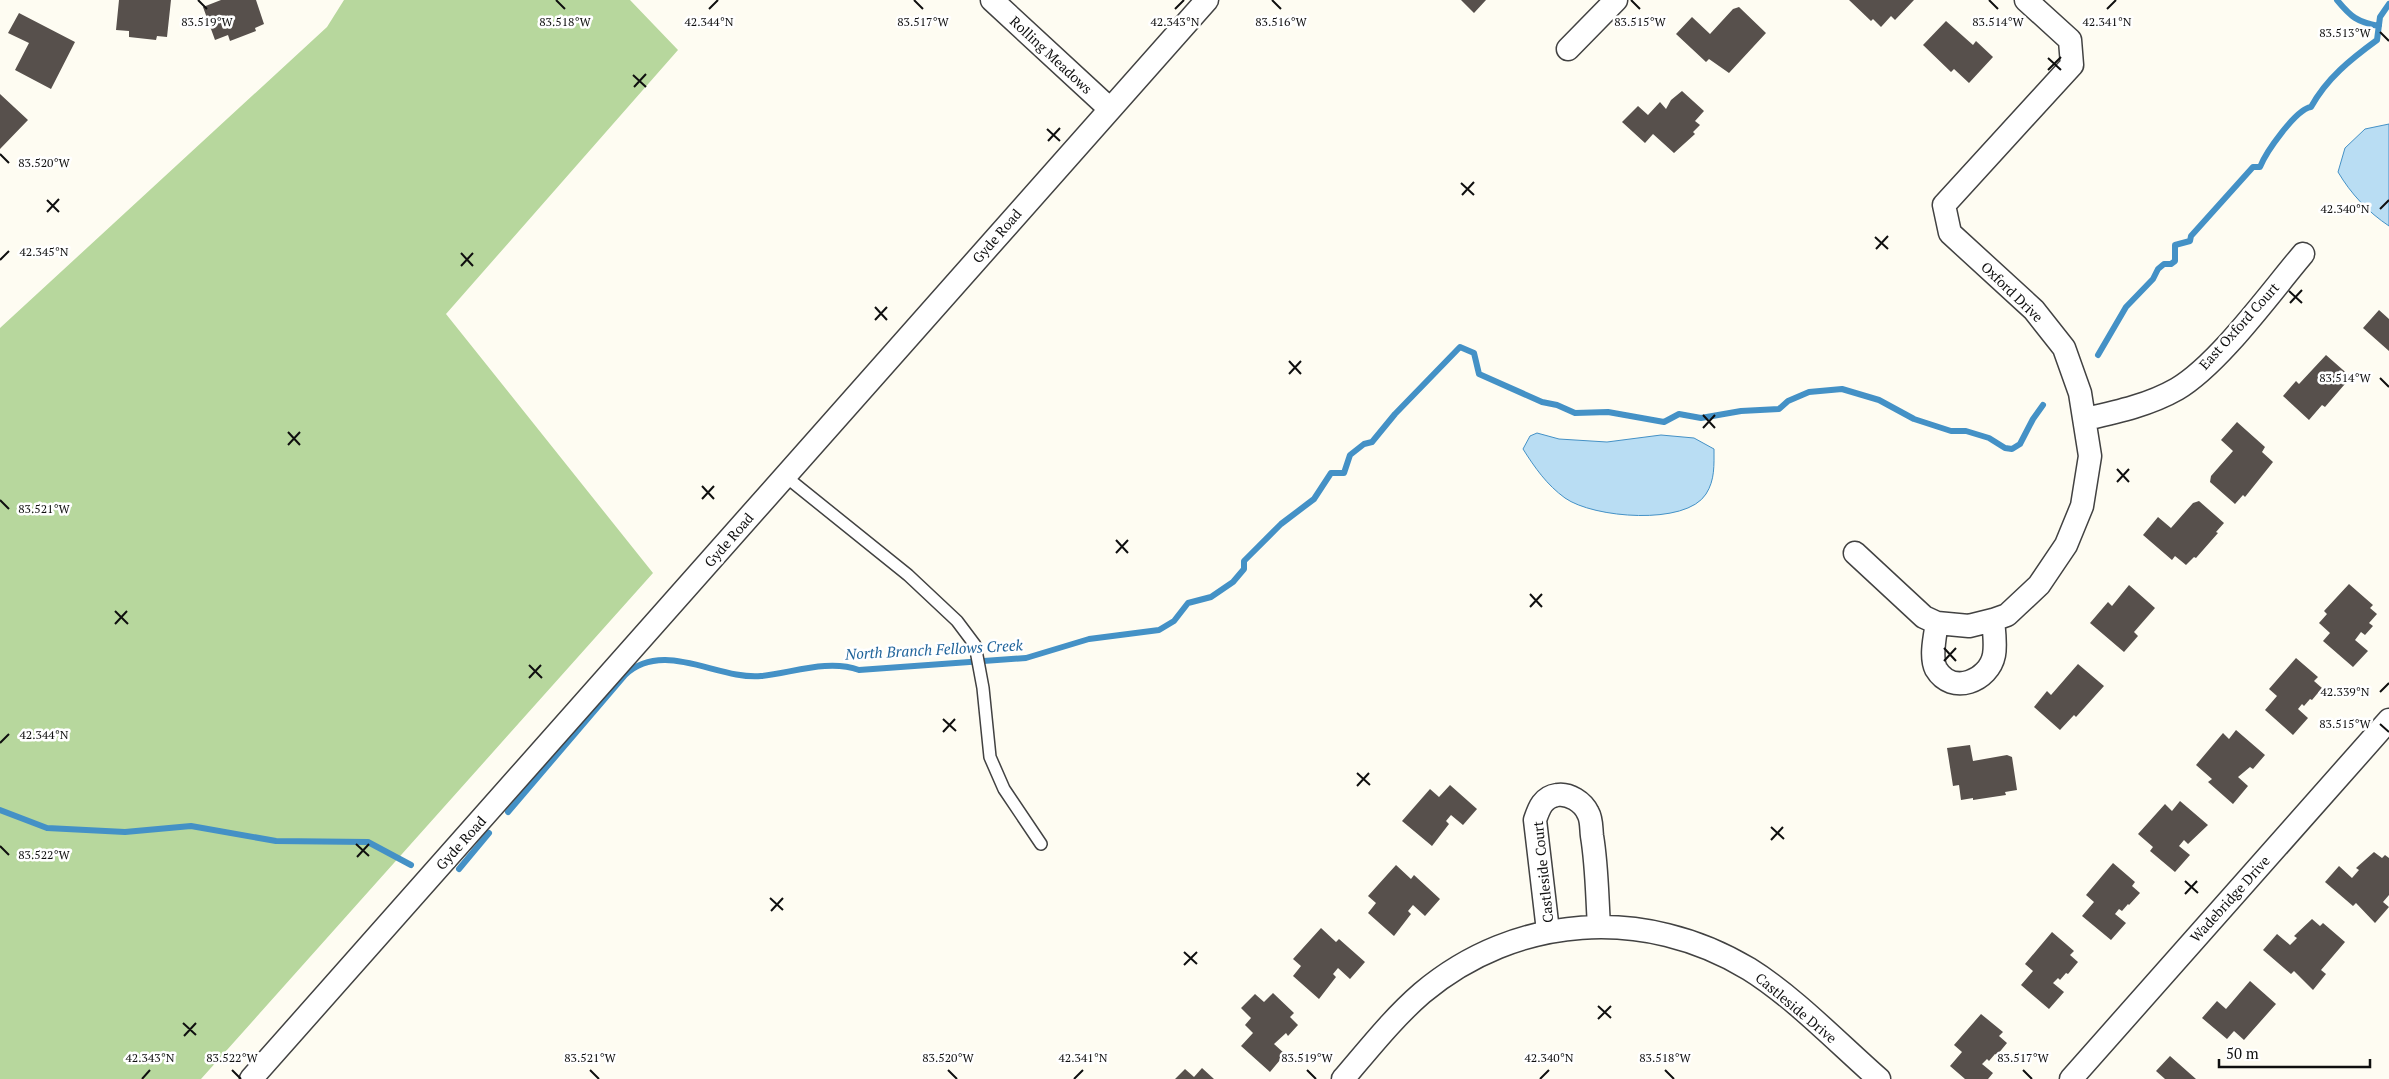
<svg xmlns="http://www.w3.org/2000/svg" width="2389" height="1079" font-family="'PT Serif',serif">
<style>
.forest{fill:#b7d79d}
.water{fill:#b9ddf3;stroke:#4491c6}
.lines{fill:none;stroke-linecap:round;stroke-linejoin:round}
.stream{stroke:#4491c6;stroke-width:6}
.building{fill:#57504c}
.lane-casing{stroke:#424242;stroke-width:14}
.street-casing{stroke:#424242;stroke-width:25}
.lane{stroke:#fff;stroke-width:11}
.street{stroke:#fff;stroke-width:22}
.ticks{fill:none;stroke:#0f0f0f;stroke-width:2}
.labels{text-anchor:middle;stroke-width:5;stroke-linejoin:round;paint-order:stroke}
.street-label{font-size:14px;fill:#0f0f0f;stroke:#fff}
.water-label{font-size:15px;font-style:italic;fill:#1f639a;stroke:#fff}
.ticks-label{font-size:12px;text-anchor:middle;fill:#0f0f0f;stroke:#fff;stroke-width:5;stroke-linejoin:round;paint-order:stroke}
</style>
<rect width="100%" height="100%" fill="#fefcf2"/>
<path class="forest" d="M344,0H630L678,50L446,314L653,573L201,1079H0V328L327,27Z"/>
<path class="water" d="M2389,124V226C2368,212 2351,194 2338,172L2345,148L2365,129Z
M1537,433L1559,439L1607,442L1661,435L1694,438L1714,449C1714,465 1715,480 1706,494C1686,526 1593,518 1565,498C1547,485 1535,468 1523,449L1530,436Z"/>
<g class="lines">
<path class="stream" d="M2337,0C2351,17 2357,22 2379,26
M2098,355L2126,307L2153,279L2158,269L2164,264H2171L2175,261V245L2190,241L2191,236L2253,167H2260C2266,152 2296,109 2311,107C2327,78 2351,59 2377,40L2380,17L2389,4
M0,810L47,828L125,832L191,826L276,841L368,842L411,865
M508,812L625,675C663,639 718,680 761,676C792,673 828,659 859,670L1026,658L1089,639L1159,630L1174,621L1188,603L1211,597L1233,582L1244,569V561L1281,524L1314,499L1331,473H1344L1350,455L1364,444L1372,442L1395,414L1460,347L1474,353L1479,374L1542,402L1557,405L1575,413L1608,412L1664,422L1679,414L1701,418L1741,411L1779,409L1788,401L1809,392L1842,389L1879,400L1914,419L1951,431H1966L1989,438L2005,448L2012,449L2020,444L2033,419L2043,405
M459,869L489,833"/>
</g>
<path class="building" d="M119,0H171L167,37L157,36L156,40L129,37V31L116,30Z
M221,0H256L264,24L255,28L256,31L230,41L228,35L215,40L203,7Z
M1461,0H1486L1474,13Z
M1849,0H1914L1895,20L1891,16L1881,27L1873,19L1871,21Z
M1739,7L1766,33L1729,73L1709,59L1706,62L1676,34L1692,17L1710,34L1733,9Z
M19,13L75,42L51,89L15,70L29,43L8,33Z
M1946,21L1973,45L1976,41L1993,57L1969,83L1954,69L1951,72L1923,45Z
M1682,91L1704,111L1695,121L1700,125L1693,132L1695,134L1674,153L1653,134L1645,143L1622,122L1638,106L1648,115L1660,102L1666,109L1671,100Z
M0,94L28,120L0,149Z
M2379,310L2389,319V351L2363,328Z
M2326,355L2351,377L2325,407L2322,405L2309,420L2283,396L2296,381L2299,384Z
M2237,422L2265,447L2262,452L2273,462L2245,497L2243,495L2235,504L2210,482L2211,476L2233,451L2221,440Z
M2199,501L2224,523L2216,532L2218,533L2196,558L2194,557L2186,565L2175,556L2172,560L2143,535L2158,517L2171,528L2193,503Z
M2349,584L2373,605L2370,608L2377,614L2369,623L2373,626L2365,635L2361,632L2355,640L2368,651L2353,667L2323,641L2330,633L2319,623L2327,614L2324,611Z
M2129,585L2155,608L2134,632L2138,636L2124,652L2090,623L2108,602L2112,606Z
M2296,658L2318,677L2314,681L2322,688L2312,700L2310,699L2304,706L2302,704L2298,709L2308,718L2293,735L2265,710L2277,696L2269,689Z
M2078,664L2104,686L2076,717L2074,715L2060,730L2034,707L2047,691L2051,695Z
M2236,730L2265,755L2253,769L2250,767L2238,777L2248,786L2233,804L2208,782L2212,779L2196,765L2223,733L2229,739Z
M1970,745L1973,761L2007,755L2012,757L2017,790L2005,792L2006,795L1973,800V798L1961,800L1959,785L1953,786L1947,748Z
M1450,785L1477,809L1463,825L1451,815L1446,821L1449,824L1432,846L1402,821L1430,789L1439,797Z
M2180,801L2208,825L2188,844L2184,840L2179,846L2190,855L2175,872L2150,851L2153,847L2138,834L2165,804L2172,811Z
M2374,852L2382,858L2385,855L2389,858V895L2383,902L2389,907L2375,923L2356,903L2353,906L2325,882L2339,866L2352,878L2359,870L2356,868Z
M2113,863L2135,882L2132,886L2140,893L2129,905L2128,904L2122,911L2119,909L2115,914L2126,923L2111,940L2082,916L2094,902L2086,895Z
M1396,865L1411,879L1414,875L1440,899L1425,916L1413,905L1408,911L1411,914L1394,936L1368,913L1376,903L1368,896Z
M2312,919L2320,926L2323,923L2345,942L2321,970L2326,974L2313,990L2294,971L2291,974L2263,950L2277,934L2290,945L2297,938L2294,936Z
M1321,928L1336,942L1339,939L1365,962L1350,979L1338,968L1333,974L1336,977L1319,999L1293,976L1301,966L1293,959Z
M2052,932L2074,951L2070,955L2078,962L2068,974L2066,973L2060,980L2058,978L2053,983L2064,992L2049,1009L2021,985L2033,971L2025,964Z
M2250,981L2276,1004L2244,1040L2234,1031L2227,1039L2202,1018L2217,1001L2226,1009Z
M1273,993L1294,1013L1290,1017L1298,1025L1288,1036L1286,1033L1274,1044L1285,1054L1270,1072L1241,1046L1253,1033L1245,1025L1251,1018L1241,1008L1255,994L1264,1002Z
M1981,1014L2003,1032L1999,1036L2007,1043L1997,1055L1995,1054L1989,1061L1987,1059L1982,1064L1993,1073L1988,1079H1965L1950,1066L1962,1052L1954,1045Z
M2170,1056L2196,1079H2165L2156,1071Z
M1202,1068L1214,1079H1175L1185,1069L1194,1077Z"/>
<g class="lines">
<defs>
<path id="lane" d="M785,476L908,575L957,621L975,645L983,688L990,757L1004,789L1041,844"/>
<path id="street" d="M992,0L1110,109
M1568,49L1616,0
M2086,419C2117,412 2149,405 2177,389C2219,364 2270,293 2303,254
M1855,553L1924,617L1937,623L1969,626L1993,620L2007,615L2039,585L2066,545L2082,506L2090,456L2080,393L2064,348L2034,310L1950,233L1944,205L2072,65L2070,40L2026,0
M1937,623C1935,636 1930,657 1936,669C1952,696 1989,681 1994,655C1996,644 1994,631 1993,620
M1548,931L1535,820C1539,808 1543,797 1557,795C1569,793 1583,802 1588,813C1592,820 1591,829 1592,836C1597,866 1597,896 1599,926
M251,1079L1207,0
M1343,1079C1368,1050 1393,1018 1422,993C1516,914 1645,906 1749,969C1794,997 1839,1044 1879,1079
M2071,1079L2389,720"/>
</defs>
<use href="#lane" class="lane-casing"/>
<use href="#street" class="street-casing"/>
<use href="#lane" class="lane"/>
<use href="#street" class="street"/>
</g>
<path class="ticks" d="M198,0L207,9M556,0L565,9M914,0L923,9M1272,0L1281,9M1631,0L1640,9M1989,0L1998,9M709,9L718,0M1175,9L1184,0M2107,9L2116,0M2380,32L2389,41M2048,58L2061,70M2048,70L2061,57M633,75L646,87M634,87L646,74M1047,129L1060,141M1048,141L1060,128M0,154L9,163M1461,183L1474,195M1462,195L1474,182M47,200L59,212M2380,209L2389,200M47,212L59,199M1875,237L1888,249M1876,249L1888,236M461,253L473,266M0,260L9,251M461,266L473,253M2289,291L2302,303M2290,303L2302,290M875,307L887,320M875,320L887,307M1289,361L1301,374M1289,374L1301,361M2380,378L2389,387M1703,415L1715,428M1703,428L1715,415M288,432L300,445M288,445L300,432M2117,469L2129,482M2117,482L2129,469M702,486L714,499M702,499L714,486M0,500L9,509M1116,540L1128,553M1116,553L1128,540M1530,594L1542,607M1530,607L1542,594M115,611L128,624M115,624L127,611M1944,648L1956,661M1944,661L1956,648M529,665L542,678M529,678L541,665M2380,692L2389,683M943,719L956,731M2380,724L2389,732M943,732L955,719M0,743L9,734M1357,773L1370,785M1357,786L1369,773M1771,827L1784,839M1771,840L1783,827M356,844L369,856M0,846L9,855M357,857L369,844M2185,881L2198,893M2185,894L2197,881M770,898L783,910M771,911L783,898M1184,952L1197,964M1184,965L1197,952M1598,1006L1611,1018M1598,1019L1611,1006M183,1023L196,1035M184,1036L196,1023M232,1070L241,1079M590,1070L599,1079M948,1070L957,1079M1307,1070L1316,1079M1665,1070L1674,1079M2023,1070L2032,1079M142,1079L150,1070M1074,1079L1083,1070M1540,1079L1549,1070"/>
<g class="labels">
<g class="street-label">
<text transform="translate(1051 55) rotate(43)" y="5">Rolling Meadows</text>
<text transform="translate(997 236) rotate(-49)" y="5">Gyde Road</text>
<text transform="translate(2012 292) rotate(44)" y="5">Oxford Drive</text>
<text transform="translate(2239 326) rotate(-48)" y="5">East Oxford Court</text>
<text transform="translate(729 540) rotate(-49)" y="5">Gyde Road</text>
<text transform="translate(461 843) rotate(-48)" y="5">Gyde Road</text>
<text transform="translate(1543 872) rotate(-96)" y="5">Castleside Court</text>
<text transform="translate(2230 899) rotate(-48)" y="5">Wadebridge Drive</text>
<text transform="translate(1796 1008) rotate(40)" y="5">Castleside Drive</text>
</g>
<g class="water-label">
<text transform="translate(934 650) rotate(-3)" y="5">North Branch Fellows Creek</text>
</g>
</g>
<g class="ticks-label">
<text x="207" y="26">83.519°W</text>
<text x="565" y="26">83.518°W</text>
<text x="923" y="26">83.517°W</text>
<text x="1281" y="26">83.516°W</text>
<text x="1640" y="26">83.515°W</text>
<text x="1998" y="26">83.514°W</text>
<text x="709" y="26">42.344°N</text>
<text x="1175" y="26">42.343°N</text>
<text x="2107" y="26">42.341°N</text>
<text x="2345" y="37">83.513°W</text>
<text x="44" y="167">83.520°W</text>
<text x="2345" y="213">42.340°N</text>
<text x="44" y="256">42.345°N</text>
<text x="2345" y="382">83.514°W</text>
<text x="44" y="513">83.521°W</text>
<text x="2345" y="696">42.339°N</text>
<text x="2345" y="728">83.515°W</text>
<text x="44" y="739">42.344°N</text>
<text x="44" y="859">83.522°W</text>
<text x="150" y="1062">42.343°N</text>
<text x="1083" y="1062">42.341°N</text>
<text x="1549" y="1062">42.340°N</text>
<text x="232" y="1062">83.522°W</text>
<text x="590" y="1062">83.521°W</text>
<text x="948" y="1062">83.520°W</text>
<text x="1307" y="1062">83.519°W</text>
<text x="1665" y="1062">83.518°W</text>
<text x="2023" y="1062">83.517°W</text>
</g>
<path d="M2219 1059v8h151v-8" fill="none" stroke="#0f0f0f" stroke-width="2.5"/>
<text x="2226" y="1059" font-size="15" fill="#0f0f0f" stroke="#ffffff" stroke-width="4" paint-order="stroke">50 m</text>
</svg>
